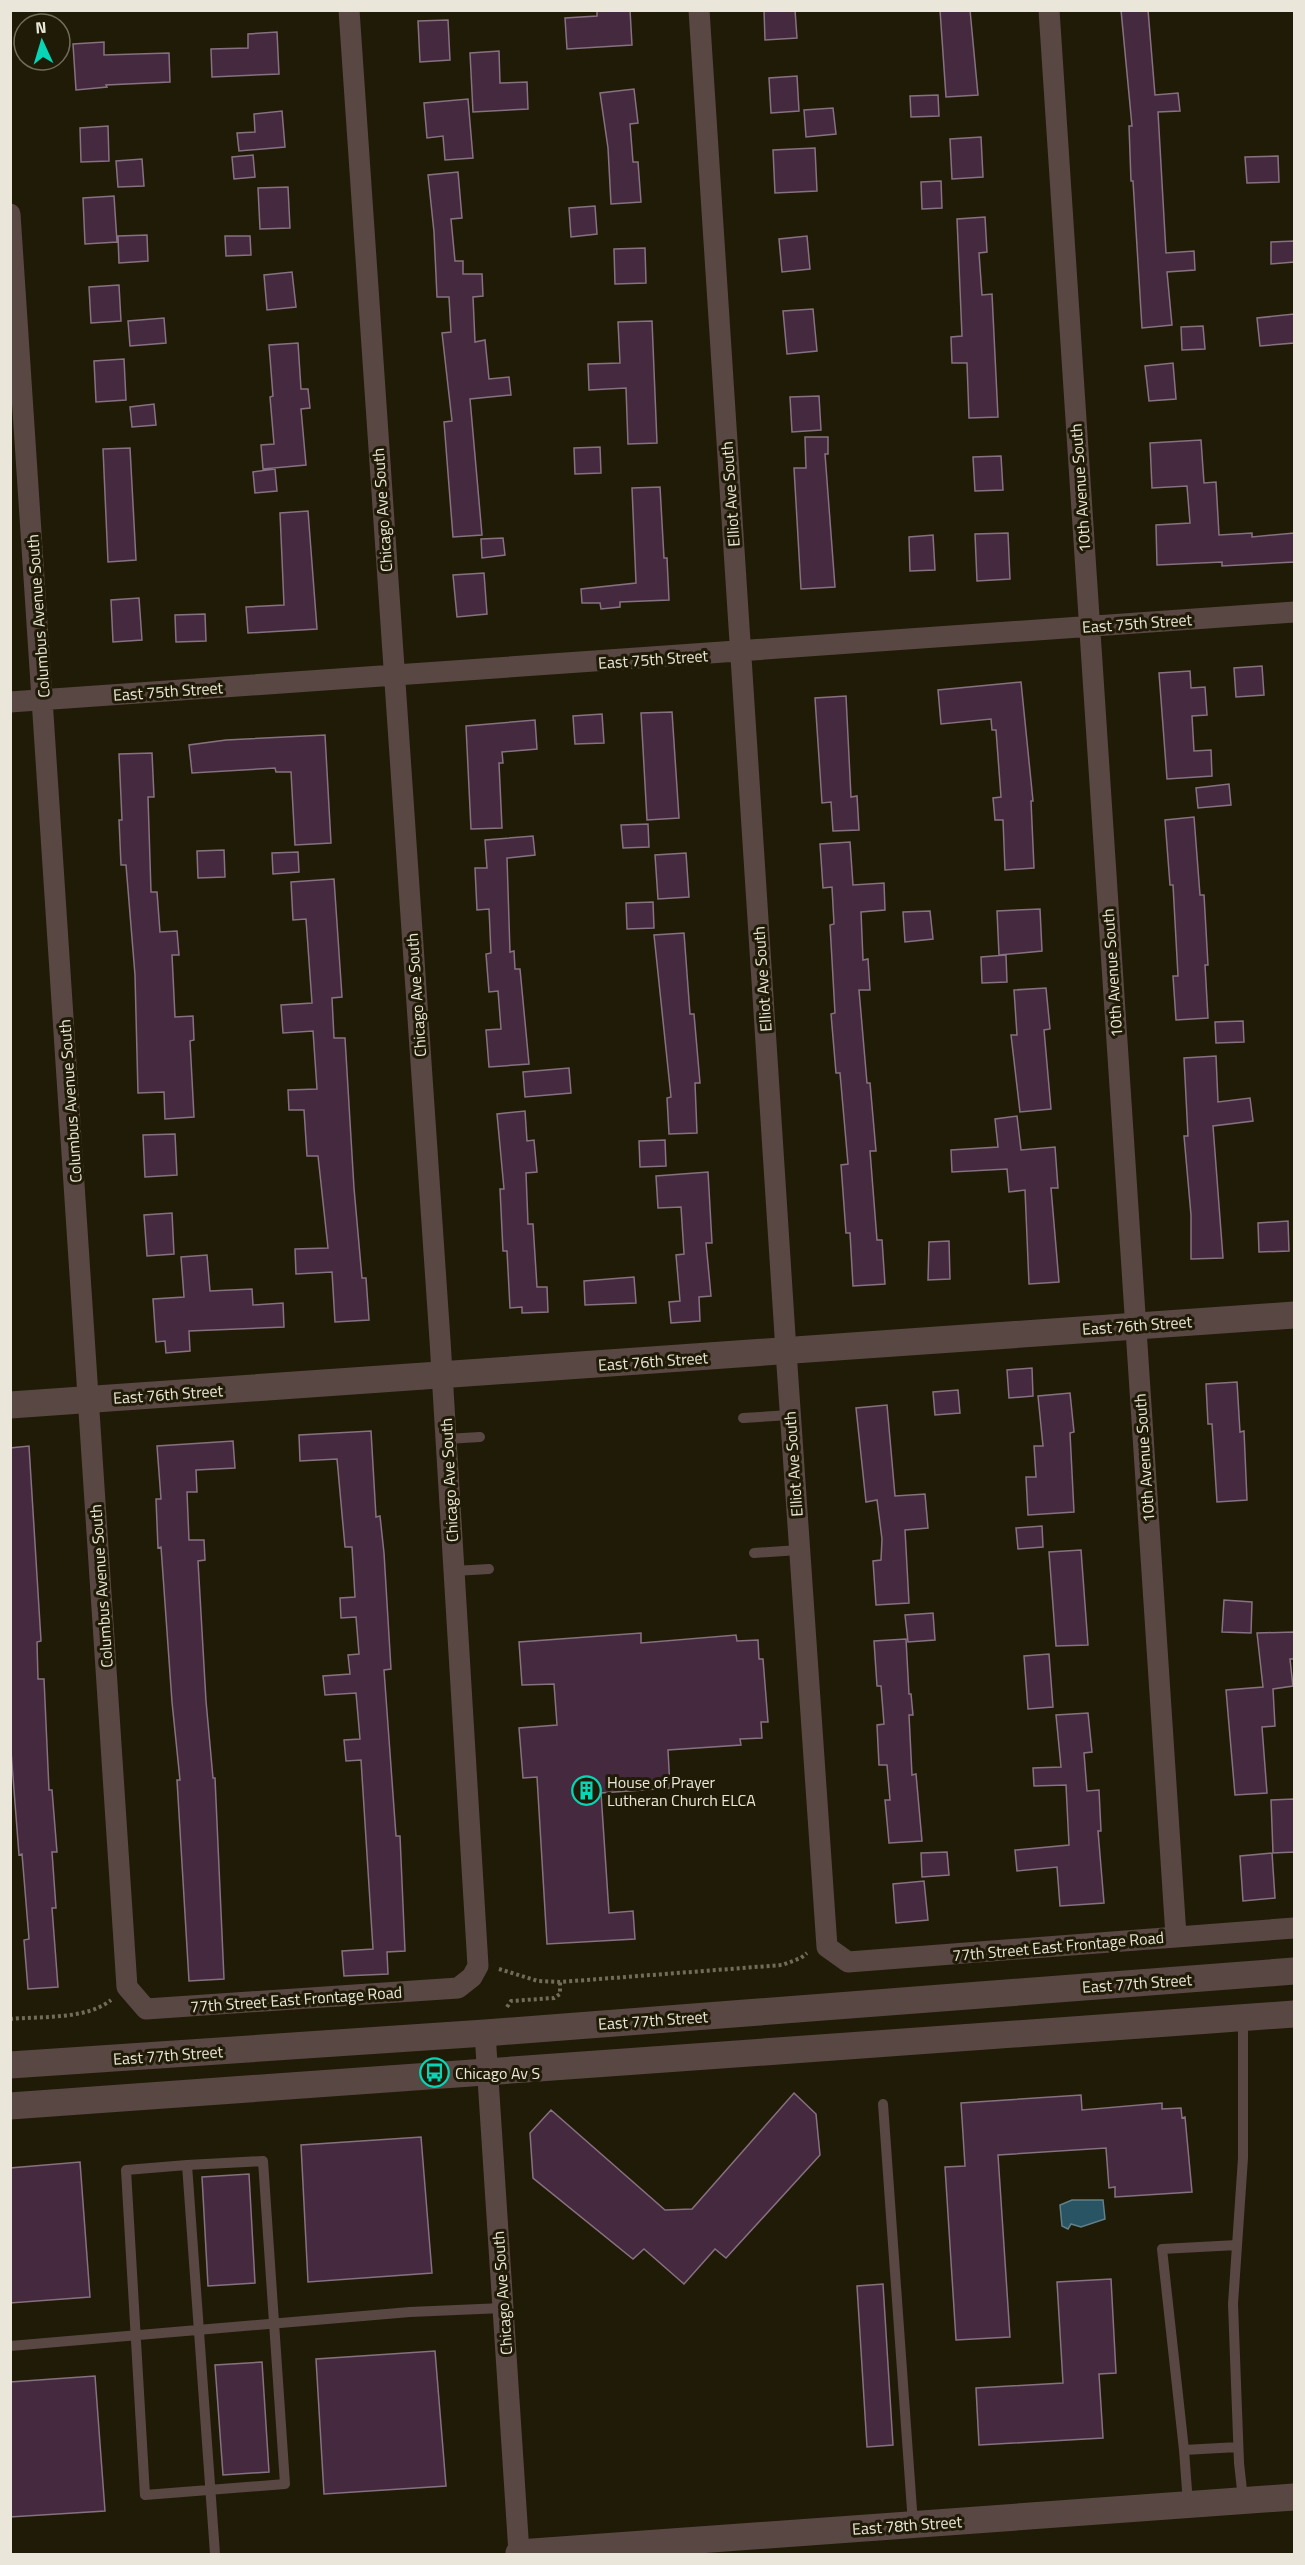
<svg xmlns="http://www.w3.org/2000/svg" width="1305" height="2565" font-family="'Titillium Web',sans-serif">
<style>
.water{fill:#285464;stroke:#628087;stroke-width:1.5}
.building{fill:#45293f;stroke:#867181;stroke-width:1.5}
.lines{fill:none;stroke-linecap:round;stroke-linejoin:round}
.path{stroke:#706c5a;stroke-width:4;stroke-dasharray:3 3;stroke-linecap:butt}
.service{stroke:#594743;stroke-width:10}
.minor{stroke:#594743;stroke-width:21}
.tertiary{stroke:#594743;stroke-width:27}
.labels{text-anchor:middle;stroke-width:6;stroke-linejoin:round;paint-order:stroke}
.street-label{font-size:16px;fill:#eae7da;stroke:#201b06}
.poi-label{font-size:16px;fill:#eae7da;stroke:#201b06;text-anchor:start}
</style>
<rect width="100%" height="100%" fill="#201b06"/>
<path class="water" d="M1072,2200H1103L1105,2219L1081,2227L1071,2224L1068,2229L1062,2226L1060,2205Z"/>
<path class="building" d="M597,10H630L632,45L567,49L565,18L597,16Z
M764,10H795L797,38L765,40Z
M940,10H970L978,95L946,97Z
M1121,10H1148L1155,95L1178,93L1180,111L1158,112L1166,253L1194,251L1195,270L1167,272L1172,325L1142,328L1133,181H1131L1129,126H1132Z
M448,20L450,60L420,62L418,21Z
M277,32L279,74L212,77L211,49L248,48V34Z
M104,42V55L169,53L170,82L106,85L107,87L76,90L73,44Z
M499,51L500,83L527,82L528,109L473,112L470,53Z
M797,76L799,111L771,113L769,78Z
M634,89L638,123L630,124L633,162H638L641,202L611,204L608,148L600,93Z
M938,95L939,116L911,117L910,96Z
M468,99L473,158L445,160L443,136L427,138L424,103Z
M833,108L836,134L806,137L804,110Z
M282,111L285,147L239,151L237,133L255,132L254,114Z
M108,126L109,161L81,162L80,128Z
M981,137L983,177L952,179L950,139Z
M815,148L817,191L775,193L773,150Z
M253,155L255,177L234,179L232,157Z
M1278,156L1279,182L1247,183L1245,157Z
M142,159L144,186L118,187L116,161Z
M458,172L462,218L451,219L455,261H463V274H482L483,296L473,297L475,342L485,340L489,379L509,377L511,395L470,399L482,535L453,537L444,422L452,421L442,333L451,332L449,297H437L434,232L428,175Z
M941,181L942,208L922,209L921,182Z
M288,187L290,228L260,229L258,188Z
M114,196L117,242L85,244L83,198Z
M595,206L597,234L571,237L569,208Z
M985,217L987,252L979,253L982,295L992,294L998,417L969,418L967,363H952L951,337L962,336L957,219Z
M147,235L148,261L119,263L118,236Z
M225,236H250L251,255L226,256Z
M807,236L810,269L782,272L779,239Z
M1294,241V262L1271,264V242Z
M645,248L646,283L615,284L614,249Z
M292,272L296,307L267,310L264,275Z
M119,285L121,321L91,323L89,287Z
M813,309L817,351L787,354L783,311Z
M1294,314V343L1260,346L1257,318Z
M164,318L166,343L130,346L128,321Z
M652,321L657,443L628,444L626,388L589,390L588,364L620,363L618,322Z
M1203,326L1205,349L1182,350L1181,327Z
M298,343L301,389H308L310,408L301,409L306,465L263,469L261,445L274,444L270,397L273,396L269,345Z
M124,359L126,400L96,402L94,361Z
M1173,363L1176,399L1149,401L1145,366Z
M819,396L821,430L792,432L790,397Z
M154,404L156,425L132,427L130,407Z
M805,437H828V454H825L835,587L801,589L794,468H806Z
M1201,440L1204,483L1216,482L1219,535L1252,533V537L1294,533V562L1222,566V562L1157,565L1156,525L1190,523L1187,486L1152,488L1150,443Z
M600,447L601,473L575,474L574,448Z
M130,448L136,560L108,562L103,449Z
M1001,456L1003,490L975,491L973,457Z
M275,469L277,491L255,493L253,472Z
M660,487L664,558H667L669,600L620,602V607L601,609L600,603H582L581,589L636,583L632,488Z
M308,511L317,629L248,633L246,607L284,605L280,513Z
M1008,533L1010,579L977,581L975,534Z
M933,535L935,570L910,571L909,537Z
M503,538L505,555L482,558L481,539Z
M484,573L487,614L457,617L453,575Z
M139,598L142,640L113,642L111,600Z
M205,614L206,641L176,642L175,615Z
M1262,666L1264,695L1236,697L1234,668Z
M1190,671L1191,688L1205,687L1207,715L1192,716L1194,751L1211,750L1212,776L1167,779L1159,673Z
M1021,682L1033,801H1031L1034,868L1005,870L1003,820H995L993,798L1001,797L996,730H992L991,719L941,724L938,690Z
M846,696L851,797L857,796L859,830L833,831L831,802L822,803L815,698Z
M672,712L679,818L647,820L641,713Z
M602,714L604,743L575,744L573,716Z
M535,720L537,749L502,752L503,763H499L502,828L471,829L466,726Z
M325,735L331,843L295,845L291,772H276L275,768L192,773L189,745L226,740Z
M152,753L154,797H148L151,892H157L160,932L177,931L179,955H172L175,1017L193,1016L194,1040L190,1041L194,1117L165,1119L164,1092L138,1093L135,975L126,865H121L119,820H122L119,754Z
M1229,784L1231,805L1198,808L1196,788Z
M1194,817L1200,895H1204L1208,965H1205L1208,1018L1176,1020L1173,976H1178L1173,885H1170L1165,820Z
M648,824L649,847L623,848L621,825Z
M533,836L535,855L507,858L510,952L514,951L515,969H520L529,1064L489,1067L486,1030L501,1029L498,991L489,992L486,954L491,953L489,909L477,910L475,868H487L485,840Z
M850,842L853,885L884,883L885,910L861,912L863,960L868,959L870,990H859L867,1083H870L876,1151H870L877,1240H882L885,1284L853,1286L850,1233H846L841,1165L848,1164L840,1073H836L831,1014L835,1013L830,925L834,924L832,887L823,888L820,844Z
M224,850L225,877L198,878L197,851Z
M298,852L299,872L273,874L272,853Z
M686,853L689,897L658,899L655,855Z
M334,879L342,997L332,998L334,1038H345L354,1188L362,1278H366L369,1320L335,1322L332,1272L296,1274L295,1249L328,1248L318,1156H307L304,1110H289L288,1090L317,1089L313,1031L283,1033L281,1005L312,1003L306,919L293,920L291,882Z
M653,902L654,928L627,929L626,903Z
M1040,909L1042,951L999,955L997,911Z
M930,911L933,939L905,942L903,912Z
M684,933L690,1014H694L700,1083H695L697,1133L669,1134L667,1098L671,1097L654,935Z
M1006,955L1007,982L982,983L981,957Z
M1046,988L1050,1029L1044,1030L1051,1109L1020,1112L1011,1035H1017L1014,990Z
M1243,1021L1244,1042L1216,1043L1215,1022Z
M1216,1056L1218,1102L1250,1098L1253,1121L1213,1126L1223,1258L1191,1259V1215L1184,1136H1188L1184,1058Z
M569,1068L571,1093L525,1097L523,1072Z
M525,1111L527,1141L534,1140L537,1172L526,1173L528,1224H533L537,1287H547L548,1312L522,1313V1307L510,1308L507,1251H503L500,1189H504L497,1114Z
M1017,1116L1021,1150L1055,1147L1058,1188H1051L1059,1282L1029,1284L1025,1190L1009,1192L1007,1169L952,1172L951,1150L998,1147L995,1119Z
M175,1134L177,1175L145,1177L143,1135Z
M665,1140L666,1166L640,1167L639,1141Z
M708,1172L712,1243H706L711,1296L699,1297L700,1321L671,1323L669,1302L680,1301L676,1255L684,1254L681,1207L658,1208L656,1176Z
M172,1213L174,1254L147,1256L144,1215Z
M1288,1221L1289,1251L1259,1252L1258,1223Z
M949,1241L950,1279L928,1280L929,1242Z
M207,1255L210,1291L252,1289L253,1305L283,1303L284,1327L189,1331L190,1351L166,1353L165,1341L156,1342L153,1299L184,1297L181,1257Z
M634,1277L636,1303L585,1305L584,1281Z
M1032,1368L1033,1396L1009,1398L1007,1370Z
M1237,1382L1240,1432L1244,1431L1247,1500L1217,1502L1212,1424H1208L1206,1384Z
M958,1390L960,1413L935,1415L933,1392Z
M1070,1393L1074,1432L1070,1433L1074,1512L1028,1515L1026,1477H1036L1034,1446H1043L1038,1396Z
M887,1405L895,1496L925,1494L928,1528L905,1530L909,1603L876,1605L873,1561L881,1560L882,1539L877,1500L866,1502L856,1408Z
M371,1431L376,1517L380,1516L384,1553L391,1669L384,1670L396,1836H400L405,1951L387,1952L388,1974L344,1976L342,1951L373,1949L361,1760L346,1761L344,1740L360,1739L356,1693L325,1695L323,1676L350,1674L348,1655L359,1654L356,1617L341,1618L340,1598L355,1597L352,1547H345L337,1459L300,1461L299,1435Z
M233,1441L235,1468L196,1470L197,1492H187L189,1540H204L205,1560L198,1561L206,1701L213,1778H215L224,1979L189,1981L177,1780H180L172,1702L161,1547L158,1548L156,1499H161L157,1446Z
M29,1446L41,1641L37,1642L38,1679H44L49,1790H52L57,1852H52L56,1908H52L58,1987L28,1989L24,1940L29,1939L22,1854L19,1855L10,1738V1448Z
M1042,1526L1043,1547L1018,1549L1016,1528Z
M1081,1550L1088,1645L1056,1646L1049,1552Z
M1224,1600L1252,1602L1251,1633L1222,1632Z
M933,1613L935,1640L908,1642L905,1615Z
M1294,1632V1659H1290L1293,1686L1273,1689L1275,1726L1262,1727L1267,1793L1235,1795L1226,1690L1263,1687L1257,1633Z
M641,1633V1643L736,1635L737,1641L758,1640L759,1659H763L768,1722H761L762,1738L740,1739L741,1745L668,1750L670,1788L601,1793L609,1913L633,1911L635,1939L547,1944L537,1777L523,1778L519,1728L557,1725L554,1684L522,1685L519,1642Z
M906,1639L909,1694H911L913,1715H909L912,1775L916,1774L922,1841L889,1843L885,1800H890L887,1765H879L877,1725L884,1724L881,1686H877L874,1641Z
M1049,1654L1053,1707L1028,1709L1024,1656Z
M1088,1713L1092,1752L1084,1753L1087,1791L1099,1790L1101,1831H1098L1104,1903L1060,1906L1057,1867L1017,1871L1015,1850L1069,1845L1066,1785L1034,1786L1033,1768L1061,1767L1056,1715Z
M1294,1799V1852L1273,1853L1271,1800Z
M947,1852L949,1875L922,1877L921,1853Z
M1272,1853L1275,1898L1243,1901L1240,1856Z
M924,1881L928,1920L896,1923L893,1884Z
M794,2093L816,2114L820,2155L726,2258L715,2249L684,2284L644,2249L633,2259L533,2178L530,2133L551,2110L665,2210L692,2209Z
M1081,2095L1082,2110L1162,2103V2109L1181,2108L1182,2118L1185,2117L1192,2192L1115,2197V2187L1109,2188L1106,2148L998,2155L1010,2337L956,2340L945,2167L965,2166L961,2103Z
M421,2137L432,2273L308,2282L301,2145Z
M80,2162L90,2297L10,2303V2168Z
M249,2174L255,2283L208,2286L202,2177Z
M1111,2279L1116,2373L1099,2374L1103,2438L979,2445L976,2388L1063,2383L1057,2282Z
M883,2284L893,2445L867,2447L857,2286Z
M435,2351L446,2486L324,2494L316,2359Z
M262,2362L269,2472L223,2475L215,2365Z
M95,2376L105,2511L10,2517V2382Z"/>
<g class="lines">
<path class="path" d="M499,1969L538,1981L560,1982L782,1965L801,1958L807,1953
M507,2007L511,2001L554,1998L560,1994V1982
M10,2019C42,2016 86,2020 111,2000"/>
<path class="service" d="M743,1418L790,1415
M446,1439L480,1437
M754,1553L799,1550
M454,1571L489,1569
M1243,2018V2158L1233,2304L1239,2463L1243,2499
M883,2104L913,2524
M187,2165L263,2161L285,2484L145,2495L126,2170L187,2165C197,2295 206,2425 215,2554
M10,2346L410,2312L503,2308
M1184,2450L1162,2249L1237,2245
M1188,2504L1184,2450L1238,2447"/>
<path class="minor" d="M699,10L786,1351L827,1947L848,1962L1294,1928
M1049,10L1176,1936
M10,214L127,1987L146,2009L458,1988L472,1977L478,1966L440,1340L349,10
M10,702L1294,612
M485,2033L519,2553"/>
<path class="tertiary" d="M10,1405L1294,1315
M10,2065L485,2033L1294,1971
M10,2106L1294,2014
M519,2553L1294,2497"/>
</g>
<defs>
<symbol id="building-ring" viewBox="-11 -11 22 22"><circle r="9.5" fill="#201b06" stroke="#06d5b6" stroke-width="1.5"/><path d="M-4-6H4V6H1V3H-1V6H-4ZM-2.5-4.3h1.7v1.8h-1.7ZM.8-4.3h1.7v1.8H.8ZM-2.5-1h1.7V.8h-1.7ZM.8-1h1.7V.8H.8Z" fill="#06d5b6"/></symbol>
<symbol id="bus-ring" viewBox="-11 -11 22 22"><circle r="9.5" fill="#201b06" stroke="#06d5b6" stroke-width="1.5"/><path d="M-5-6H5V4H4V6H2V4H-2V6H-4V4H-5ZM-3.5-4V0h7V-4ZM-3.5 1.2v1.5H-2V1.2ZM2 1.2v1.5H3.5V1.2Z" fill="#06d5b6"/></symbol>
</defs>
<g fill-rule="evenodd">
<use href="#building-ring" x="570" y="1774" width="33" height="33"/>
<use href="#bus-ring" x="418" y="2056" width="33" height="33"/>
</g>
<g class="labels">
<g class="street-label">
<text transform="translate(1080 488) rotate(-94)" y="6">10th Avenue South</text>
<text transform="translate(730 494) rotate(-94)" y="6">Elliot Ave South</text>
<text transform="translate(382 510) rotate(-94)" y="6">Chicago Ave South</text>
<text transform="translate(38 616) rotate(-94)" y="6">Columbus Avenue South</text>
<text transform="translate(1137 623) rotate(-4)" y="6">East 75th Street</text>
<text transform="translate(653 659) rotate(-4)" y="6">East 75th Street</text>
<text transform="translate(168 691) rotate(-4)" y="6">East 75th Street</text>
<text transform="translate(1112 973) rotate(-94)" y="6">10th Avenue South</text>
<text transform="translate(762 979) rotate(-94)" y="6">Elliot Ave South</text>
<text transform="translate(416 995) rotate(-94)" y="6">Chicago Ave South</text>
<text transform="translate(70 1101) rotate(-94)" y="6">Columbus Avenue South</text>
<text transform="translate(1137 1325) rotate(-4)" y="6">East 76th Street</text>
<text transform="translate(653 1361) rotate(-4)" y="6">East 76th Street</text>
<text transform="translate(168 1394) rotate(-4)" y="6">East 76th Street</text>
<text transform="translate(1144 1458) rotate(-94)" y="6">10th Avenue South</text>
<text transform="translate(793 1464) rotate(-94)" y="6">Elliot Ave South</text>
<text transform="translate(449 1480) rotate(-93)" y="6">Chicago Ave South</text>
<text transform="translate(101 1586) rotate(-94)" y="6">Columbus Avenue South</text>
<text transform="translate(1058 1946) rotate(-5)" y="6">77th Street East Frontage Road</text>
<text transform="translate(1137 1983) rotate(-4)" y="6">East 77th Street</text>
<text transform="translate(296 1999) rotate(-4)" y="6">77th Street East Frontage Road</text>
<text transform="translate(653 2020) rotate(-4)" y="6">East 77th Street</text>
<text transform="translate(168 2055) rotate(-4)" y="6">East 77th Street</text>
<text transform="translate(502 2293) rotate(-94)" y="6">Chicago Ave South</text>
<text transform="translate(907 2525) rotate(-4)" y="6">East 78th Street</text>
</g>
<g class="poi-label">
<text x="607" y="1788">House of Prayer<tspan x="607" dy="18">Lutheran Church ELCA</tspan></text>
<text x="455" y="2079">Chicago Av S</text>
</g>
</g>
<rect width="1305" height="2565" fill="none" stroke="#eae7da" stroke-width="24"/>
<g transform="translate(42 42) rotate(356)"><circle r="28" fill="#201b06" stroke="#716d5b" stroke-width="1.5"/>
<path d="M0-4.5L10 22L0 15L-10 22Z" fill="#06d5b6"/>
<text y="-9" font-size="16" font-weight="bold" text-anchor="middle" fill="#eae7da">N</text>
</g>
</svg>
